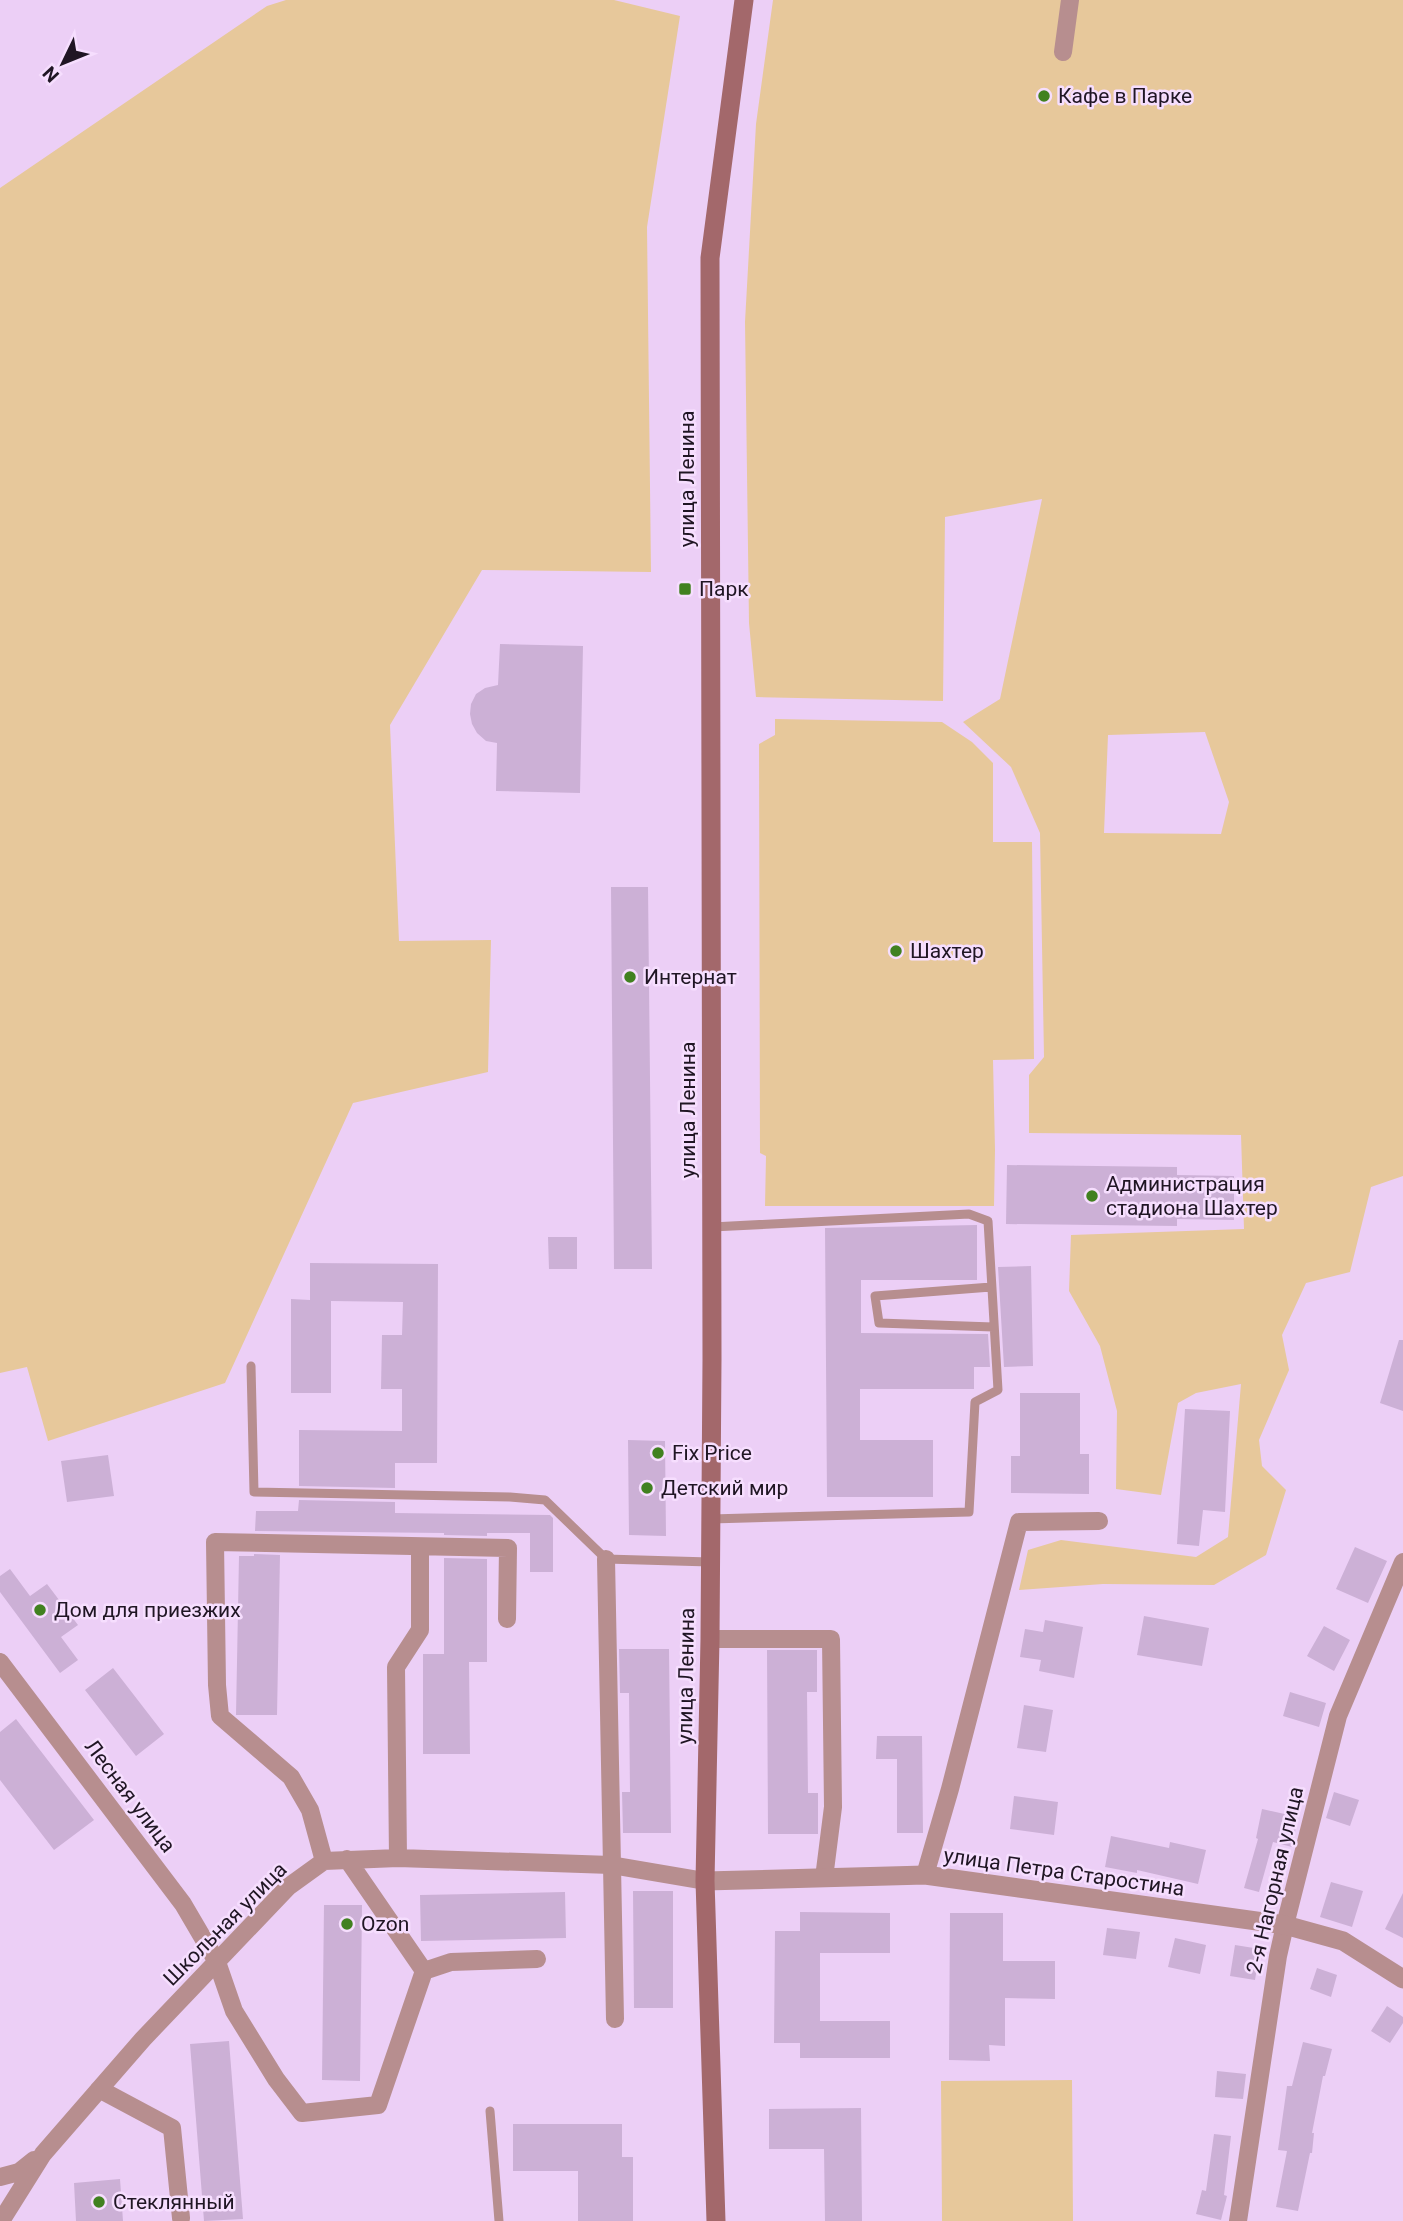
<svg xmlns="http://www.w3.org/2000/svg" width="1403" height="2221" font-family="Roboto,sans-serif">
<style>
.green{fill:#e7c89b;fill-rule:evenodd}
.building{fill:#ccb0d6}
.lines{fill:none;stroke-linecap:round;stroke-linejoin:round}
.service{stroke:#b78e8f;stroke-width:9}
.minor{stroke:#b78e8f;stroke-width:18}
.tertiary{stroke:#b78e8f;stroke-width:19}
.secondary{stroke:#a3686b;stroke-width:19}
.poi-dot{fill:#418120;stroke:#f6defe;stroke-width:2.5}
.labels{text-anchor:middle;stroke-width:5;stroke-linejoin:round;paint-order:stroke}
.poi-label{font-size:21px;fill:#201624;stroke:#f6defe;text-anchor:start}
.street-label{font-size:21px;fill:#201624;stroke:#f6defe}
</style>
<rect width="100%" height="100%" fill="#eccff6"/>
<path class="green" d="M286,0H614L680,16L647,227L651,572L482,570L390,725L399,941L491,940L488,1072L353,1103L225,1383L48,1441L27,1367L0,1373V188L267,6Z
M773,0H1403V1176L1371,1187L1350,1272L1306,1283L1282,1335L1289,1370L1259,1440L1262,1466L1286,1490L1266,1555L1214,1585L1103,1584L1019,1590L1028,1550L1061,1540L1196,1557L1228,1537L1241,1384L1196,1393L1178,1403L1161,1495L1116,1489L1117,1411L1100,1346L1069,1291L1071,1235L1244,1229L1241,1135L1029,1133V1075L1044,1057L1040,833L1011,767L963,722L1000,699L1042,499L945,517L943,701L756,697L749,623L745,322L756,124ZM1205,732L1229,802L1221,834L1104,833L1108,735Z
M775,719L942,722L972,742L993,763V842H1032L1034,1059L993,1060L995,1150L994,1206H765L766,1156L760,1153L759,744L775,735Z
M1072,2080L1073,2221H942L941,2081Z"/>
<path class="building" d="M500,644L583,646L580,793L496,791L497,743L486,741L477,733L472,724L470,714L471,704L476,694L485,688L498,685Z
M611,887H648L652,1269H614Z
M1007,1165L1177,1167V1175L1234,1176V1220L1177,1219V1226L1006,1224Z
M977,1225V1280H861V1333L988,1334L990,1367H974V1389H860V1440H933V1497H827L825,1228Z
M548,1237H577V1269H549Z
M310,1263L438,1264L437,1463H395V1488L299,1486V1430L402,1431V1389H381L382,1335H402L403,1302L331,1301V1393H291V1299L310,1300Z
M1031,1266L1033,1366L1004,1367L998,1267Z
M1399,1340H1403V1411L1380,1403Z
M1020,1393H1080V1454H1089V1494L1011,1493V1456H1020Z
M1185,1409L1230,1411L1225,1512L1203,1510L1199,1546L1177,1544Z
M628,1440L665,1441L666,1536L629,1535Z
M108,1455L114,1496L67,1502L61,1461Z
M299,1500L395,1502V1513L550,1515L553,1518V1572H530V1533H487V1536L444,1535V1533L255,1531L256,1511H298Z
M1355,1547L1387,1561L1368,1603L1336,1589Z
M254,1554L280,1555L277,1715H236L239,1556H254Z
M444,1558L487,1559V1662H469L470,1754H423V1654H444Z
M10,1569L30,1596L47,1584L78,1625L61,1637L78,1660L60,1673L0,1592V1576Z
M1144,1616L1209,1628L1202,1666L1137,1655Z
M1045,1620L1083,1627L1074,1678L1039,1671L1041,1660L1020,1657L1025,1629L1043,1632Z
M1324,1626L1350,1640L1334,1671L1307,1656Z
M619,1649H669L671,1833H623L622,1792H630L629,1693H620Z
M767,1650H817V1692H807L808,1793H818V1834H768Z
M113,1668L164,1734L136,1756L85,1690Z
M1290,1692L1326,1703L1319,1727L1283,1716Z
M1024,1705L1053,1710L1046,1752L1017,1748Z
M16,1719L94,1820L54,1850L0,1780V1732Z
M877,1736H922L923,1833H897V1759H876Z
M1334,1792L1359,1800L1350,1826L1326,1818Z
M1014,1796L1058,1802L1054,1835L1010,1829Z
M1262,1809L1298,1817L1292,1847L1273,1842L1259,1892L1244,1888L1258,1839L1256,1838Z
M1111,1836L1169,1848L1170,1842L1206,1850L1198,1884L1137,1870V1873L1105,1867Z
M1331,1882L1363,1891L1352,1927L1320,1917Z
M633,1891H673V2008H634Z
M565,1892L566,1938L421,1941L420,1895Z
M1403,1893V1938L1385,1929Z
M324,1905H362L360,2081L322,2080Z
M800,1912L890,1913V1953H820V2021H890V2058H800V2043H774L775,1931H800Z
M950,1913H1003V1961H1055V1999L1005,1998V2046L989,2045L990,2061L949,2060Z
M1107,1928L1140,1932L1136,1959L1103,1955Z
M1175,1938L1206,1945L1200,1974L1168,1967Z
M1235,1945L1260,1949L1255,1980L1230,1976Z
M1317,1968L1337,1975L1331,1997L1310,1989Z
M1387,2006L1403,2017V2023L1390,2043L1371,2031Z
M229,2041L243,2219L204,2221L190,2044Z
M1303,2042L1332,2049L1325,2076H1323L1312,2133H1314L1312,2153H1310L1298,2211L1276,2207L1287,2151L1278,2150L1287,2086H1292Z
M1217,2071L1246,2074L1243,2099L1215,2097Z
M861,2108L862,2221H825L824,2149H769V2109Z
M513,2124H622V2157H633V2221H578V2171H513Z
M1214,2134L1231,2136L1224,2195L1227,2196L1221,2220L1196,2214L1202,2190L1206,2191Z
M120,2179L123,2221H76L74,2183Z"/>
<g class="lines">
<path class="service" d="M991,1287L875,1296L879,1323L993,1327
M251,1366L254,1492L510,1497L545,1500L606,1559L710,1562
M711,1519L969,1512L975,1402L998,1390L988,1221L969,1214L712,1227
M490,2111L499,2221"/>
<path class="minor" d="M1063,52L1070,0
M606,1559L615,2019
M710,1639H831L833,1807L824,1878
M0,1662L183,1904L217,1962L234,2011L276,2079L302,2113L378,2105L424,1971L451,1962L537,1959
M398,1858L396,1667L420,1630V1547
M347,1859L424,1971
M324,1861L310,1810L291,1777L220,1716L217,1685L215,1542L508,1548L507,1619
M925,1875L950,1789L1019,1522L1099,1521
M99,2089L172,2128L181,2218
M0,2177L19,2172L34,2160
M1,2221L43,2154L143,2039L288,1887L324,1861L398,1858L611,1865L705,1881
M1238,2221L1278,1956L1285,1925L1338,1716L1403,1562"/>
<path class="tertiary" d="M705,1881L925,1875L1285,1925L1343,1941L1403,1979"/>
<path class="secondary" d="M716,2221L705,1881L710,1639L712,1359L710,258L744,0"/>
</g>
<g class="poi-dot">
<circle cx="1044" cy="96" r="7"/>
<rect x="678" y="582" width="14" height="14" rx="3.5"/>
<circle cx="896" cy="951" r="7"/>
<circle cx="630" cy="977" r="7"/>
<circle cx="1092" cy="1196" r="7"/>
<circle cx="658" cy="1453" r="7"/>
<circle cx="647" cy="1488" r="7"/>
<circle cx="40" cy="1610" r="7"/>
<circle cx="347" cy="1924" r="7"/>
<circle cx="99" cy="2202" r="7"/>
</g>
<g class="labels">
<g class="poi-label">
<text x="1058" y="103">Кафе в Парке</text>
<text x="699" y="596">Парк</text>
<text x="910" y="958">Шахтер</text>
<text x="644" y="984">Интернат</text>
<text x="1106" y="1191">Администрация<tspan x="1106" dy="24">стадиона Шахтер</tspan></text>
<text x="672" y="1460">Fix Price</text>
<text x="661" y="1495">Детский мир</text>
<text x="54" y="1617">Дом для приезжих</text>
<text x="361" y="1931">Ozon</text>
<text x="113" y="2209">Стеклянный</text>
</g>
<g class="street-label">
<text transform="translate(687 479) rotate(-90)" y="7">улица Ленина</text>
<text transform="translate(688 1110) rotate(-90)" y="7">улица Ленина</text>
<text transform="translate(686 1676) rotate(-89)" y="7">улица Ленина</text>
<text transform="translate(130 1796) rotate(53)" y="7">Лесная улица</text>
<text transform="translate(1064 1872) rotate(8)" y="7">улица Петра Старостина</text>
<text transform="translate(1275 1880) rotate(-77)" y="7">2-я Нагорная улица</text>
<text transform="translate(225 1924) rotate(-45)" y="7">Школьная улица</text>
</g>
</g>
<g transform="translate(63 63) rotate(227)" stroke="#f6defe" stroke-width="5" paint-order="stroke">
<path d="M0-5L12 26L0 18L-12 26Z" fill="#201624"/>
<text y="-10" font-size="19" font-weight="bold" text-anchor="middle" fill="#201624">N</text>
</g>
</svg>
